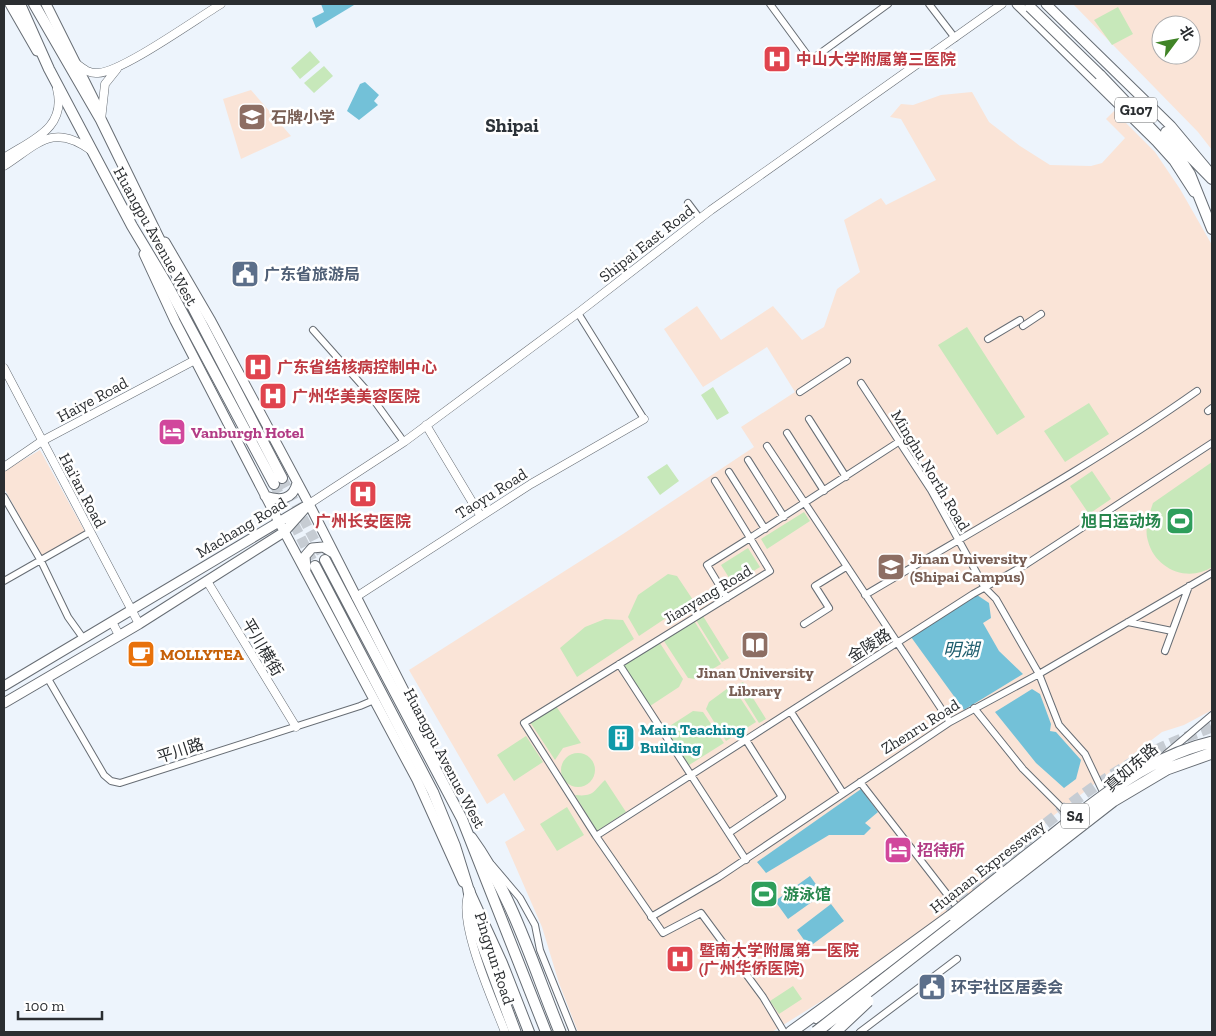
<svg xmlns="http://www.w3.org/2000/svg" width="1216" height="1036" font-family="'Zilla Slab','Noto Sans SC',serif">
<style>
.education{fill:#fae4d7;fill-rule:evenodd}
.green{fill:#c7e8ba}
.water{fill:#73c1d8}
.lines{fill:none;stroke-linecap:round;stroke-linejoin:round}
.primary-tunnel{stroke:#c6ccd3;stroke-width:10;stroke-dasharray:10 5;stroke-linecap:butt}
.motorway-tunnel{stroke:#c6ccd3;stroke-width:11;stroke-dasharray:11 5.5;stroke-linecap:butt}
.minor-casing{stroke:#676d74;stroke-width:8}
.tertiary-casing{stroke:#676d74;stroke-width:9}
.secondary-casing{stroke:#676d74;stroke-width:11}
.primary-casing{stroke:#676d74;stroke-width:12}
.trunk-casing{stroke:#676d74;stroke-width:12}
.motorway-casing{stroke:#676d74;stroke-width:13}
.minor{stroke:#fff;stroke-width:6}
.tertiary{stroke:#fff;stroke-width:8}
.secondary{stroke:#fff;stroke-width:9}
.primary{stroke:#fff;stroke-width:10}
.trunk{stroke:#fff;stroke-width:10}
.motorway{stroke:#fff;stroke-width:11}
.trunk-bridge-casing{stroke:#676d74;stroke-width:12;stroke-linecap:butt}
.motorway-bridge-casing{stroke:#676d74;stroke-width:13;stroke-linecap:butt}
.trunk-bridge{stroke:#fff;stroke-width:10}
.motorway-bridge{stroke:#fff;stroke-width:11}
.labels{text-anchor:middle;stroke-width:5;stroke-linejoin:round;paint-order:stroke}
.shield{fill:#fff;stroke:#6b6d6f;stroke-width:1}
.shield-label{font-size:15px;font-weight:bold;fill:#2b2e31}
.health-label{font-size:16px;font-weight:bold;fill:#be3a42;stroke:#fff;text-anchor:start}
.education-label{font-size:16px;font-weight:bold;fill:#785e54;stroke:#fff;text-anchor:start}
.street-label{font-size:16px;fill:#2b2e31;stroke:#fff}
.service-label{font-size:16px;font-weight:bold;fill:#4e5e75;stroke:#fff;text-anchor:start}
.hotel-label{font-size:16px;font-weight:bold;fill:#b23c85;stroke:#fff;text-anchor:start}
.leisure-label{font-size:16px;font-weight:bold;fill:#27864d;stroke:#fff;text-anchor:end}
.food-label{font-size:16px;font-weight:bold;fill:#c56008;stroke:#fff;text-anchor:start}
.culture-label{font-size:16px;font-weight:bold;fill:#0d838f;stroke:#fff;text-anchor:start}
.water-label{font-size:18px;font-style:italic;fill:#1e5d6e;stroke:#fff}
.quarter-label{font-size:19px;font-weight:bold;fill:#2c3238;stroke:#fff}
</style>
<rect width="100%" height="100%" fill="#edf4fc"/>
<path class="education" d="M1073,4H1212V150L1198,132ZM1161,25H1191V55H1161Z
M251,90L291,136L241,159L223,99Z
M972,92L989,122L1020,146L1050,165L1091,166L1102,163L1125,138L1106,119L1114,111L1155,152L1180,189L1212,245V710L1184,725L1162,732L1053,816L945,918L852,982L772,1032H578L559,983L542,927L505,842L525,830L504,793L487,804L409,670L623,534L754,447L741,427L795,392L767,347L703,387L664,329L697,306L721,340L773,306L802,340L824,327L837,289L860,272L844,220L881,198L886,205L936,180L901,119L890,117L901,104L913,105L941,95Z
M40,450L85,532L42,557L4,488V471Z"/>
<path class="green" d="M1118,7L1133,34L1112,45L1094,20Z
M310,51L320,62L300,79L291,68Z
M324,66L333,76L314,93L304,83Z
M967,327L1025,417L997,435L938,345Z
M713,387L729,413L717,420L701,395Z
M1089,403L1109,434L1065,462L1044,431Z
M1212,462V567C1188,583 1155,569 1148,541C1144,529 1149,515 1153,503Z
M667,464L679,481L660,495L647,477Z
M1092,471L1111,499L1089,514L1070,486Z
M804,512L810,521L767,549L761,539Z
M748,548L760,567L733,584L721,565Z
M668,574L677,576L693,600L639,636L628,617L638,595Z
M703,616L729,658L722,662L696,620Z
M605,619L623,620L634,639L577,677L560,648L585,627Z
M693,619L721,664L696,679L688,678L662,638Z
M658,640L683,679L679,687L647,708L619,664Z
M743,682L766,719L759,723L736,686Z
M728,688L731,693L735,690L756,722L726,741L706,709L709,702Z
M556,706L581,743L563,748L555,760L530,722Z
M693,711L703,712L724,743L686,767L662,731Z
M526,736L543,762L514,781L497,755Z
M561 770a17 17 0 1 1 34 0a17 17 0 1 1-34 0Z
M605,780L626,812L597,831L575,795C595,797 593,791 605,780Z
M567,807L584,835L557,851L540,824Z
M768,881L778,895L761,907L751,893Z
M793,986L802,999L779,1014L770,1001Z"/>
<path class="water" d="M321,4H353L354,5L316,28L312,18L324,12Z
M365,82L379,95L374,101L378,105L359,120L347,111L360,84Z
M977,595L989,603L991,618L983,623L999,651L1023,674L964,710L911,637Z
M1032,689L1040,694L1051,724L1050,731L1056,732L1081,760L1076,779L1064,788L1036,763L995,712Z
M861,789L878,812L865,823L871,828L864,835H829L766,873L757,862Z
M810,876L823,894L788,919L775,901Z
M831,904L844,921L809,947L797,930Z"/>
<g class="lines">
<path class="primary-tunnel" d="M282,478L325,560
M274,484L315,566"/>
<path class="motorway-tunnel" d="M948,912C1006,858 1066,800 1135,761C1160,747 1186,737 1212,727"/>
<defs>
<path id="minor" d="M770,4L811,60L888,4
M929,4L955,38
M688,203L700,219
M578,313L644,419
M1023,326L1041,314
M313,330L368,392L404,442
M988,339L1020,320
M861,383L931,490L985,588L996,599L1039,674L1059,725L1085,754L1105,796
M800,392L847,361
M1208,411L1212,408
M809,419L846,477
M787,433L824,491
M900,441L750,538L770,571L524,723L596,836L973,594L1025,565L1212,443
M767,446L950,722
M748,460L784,517
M729,472L765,529
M715,481L750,538L707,565L727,598
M4,497L41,561L68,617L83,638
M4,581L90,532
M865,595C976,529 1091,466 1197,391
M1128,622L1172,631
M804,624L829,608L815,586L846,567
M1165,651L1189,586
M619,664L746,860
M47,677L104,775L111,781L120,783L360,706L374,700
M974,708L1023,769L1075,821
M791,712L843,793
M1166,754L1212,715
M860,782L960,911
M729,833L782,797L746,740
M596,836L663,933L701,913L763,997L784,1032
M492,865L520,898L535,925L540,950L573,1032
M651,917L719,877L950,722L1039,674L1212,573
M816,1020L868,985
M860,1032L957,959"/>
<path id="tertiary" d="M77,64C84,69 89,74 98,73C122,72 196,19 221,4
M101,120L105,84L117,69
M4,158C31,140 67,129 57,89
M4,166C38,144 53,122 92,151
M4,368L139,624
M426,425L480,515
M4,467L42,441L195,360
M309,504L404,442L578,313L711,210L1002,4
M207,581L296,727
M356,597L531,484L644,419
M112,622L119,635
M469,893C456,920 494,1003 505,1032"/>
<path id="secondary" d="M10,4L37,51
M46,4L97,106
M1017,4L1156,141L1174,161L1194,192
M1046,4L1171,126L1207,169
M165,242L211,321L309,504L422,726L436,763
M144,254L175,321L278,520L417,780L463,882
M265,496C280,501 293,500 297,483
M306,569L305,556L312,548L323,547L333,553
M4,686L304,507
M4,703L139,624L284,532L309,504"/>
<path id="primary" d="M20,4L49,69L132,226L168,286L274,484
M34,4L101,120L186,294L282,478
M325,560L462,819L546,1032
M315,566L433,792L455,846L469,891L502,963L529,1032"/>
<path id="trunk" d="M1100,75L1180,159L1190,174L1212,229
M1166,132L1212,179"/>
<path id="motorway" d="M471,838C513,896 533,966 560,1032
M469,891L478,932L515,1032
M791,1032L952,915"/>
</defs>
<use href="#minor" class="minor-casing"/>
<use href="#tertiary" class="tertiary-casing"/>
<use href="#secondary" class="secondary-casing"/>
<use href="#primary" class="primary-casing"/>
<use href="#trunk" class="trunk-casing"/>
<use href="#motorway" class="motorway-casing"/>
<use href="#minor" class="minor"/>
<use href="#tertiary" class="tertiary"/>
<use href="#secondary" class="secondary"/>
<use href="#primary" class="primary"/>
<use href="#trunk" class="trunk"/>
<use href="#motorway" class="motorway"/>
<defs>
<path id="trunk-bridge" d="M1030,7L1100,75"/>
<path id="motorway-bridge" d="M952,915C984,889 1017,863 1050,837C1099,798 1150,756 1212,742
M816,1032L1113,801L1167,769L1212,753
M835,1032L868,1001"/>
</defs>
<use href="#trunk-bridge" class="trunk-bridge-casing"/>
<use href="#motorway-bridge" class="motorway-bridge-casing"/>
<use href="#trunk-bridge" class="trunk-bridge"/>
<use href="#motorway-bridge" class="motorway-bridge"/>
</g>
<defs>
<symbol id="hospital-square" viewBox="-11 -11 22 22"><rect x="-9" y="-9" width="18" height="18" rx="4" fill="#e0444e" stroke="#fff"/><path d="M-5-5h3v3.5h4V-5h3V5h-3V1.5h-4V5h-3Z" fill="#fff"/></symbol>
<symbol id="school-square" viewBox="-11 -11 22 22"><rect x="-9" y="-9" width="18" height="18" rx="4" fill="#8d6e63" stroke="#fff"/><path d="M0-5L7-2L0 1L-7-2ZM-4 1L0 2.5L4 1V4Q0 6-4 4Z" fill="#fff"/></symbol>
<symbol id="civic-square" viewBox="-11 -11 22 22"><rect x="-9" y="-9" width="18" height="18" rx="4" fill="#5c6f8a" stroke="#fff"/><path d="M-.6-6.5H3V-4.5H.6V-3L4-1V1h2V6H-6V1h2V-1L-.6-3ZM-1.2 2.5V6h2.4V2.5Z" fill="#fff"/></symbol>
<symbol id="hotel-square" viewBox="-11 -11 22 22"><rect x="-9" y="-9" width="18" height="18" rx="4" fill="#d1479c" stroke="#fff"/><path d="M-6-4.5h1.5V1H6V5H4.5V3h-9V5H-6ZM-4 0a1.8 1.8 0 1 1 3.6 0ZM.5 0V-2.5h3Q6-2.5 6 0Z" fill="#fff"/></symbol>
<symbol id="stadium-square" viewBox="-11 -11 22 22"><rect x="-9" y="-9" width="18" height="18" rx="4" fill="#2e9e5b" stroke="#fff"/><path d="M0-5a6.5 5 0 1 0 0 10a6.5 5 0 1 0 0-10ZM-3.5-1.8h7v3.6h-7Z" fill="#fff"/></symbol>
<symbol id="university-square" viewBox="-11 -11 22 22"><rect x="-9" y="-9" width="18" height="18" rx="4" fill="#8d6e63" stroke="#fff"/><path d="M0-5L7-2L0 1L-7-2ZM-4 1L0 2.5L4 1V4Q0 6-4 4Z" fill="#fff"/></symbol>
<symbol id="library-square" viewBox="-11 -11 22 22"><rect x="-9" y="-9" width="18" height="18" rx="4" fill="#8d6e63" stroke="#fff"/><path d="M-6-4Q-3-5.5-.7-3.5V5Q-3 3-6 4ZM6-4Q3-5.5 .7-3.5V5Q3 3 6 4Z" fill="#fff"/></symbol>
<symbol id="cafe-square" viewBox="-11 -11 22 22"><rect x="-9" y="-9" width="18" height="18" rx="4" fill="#e8710a" stroke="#fff"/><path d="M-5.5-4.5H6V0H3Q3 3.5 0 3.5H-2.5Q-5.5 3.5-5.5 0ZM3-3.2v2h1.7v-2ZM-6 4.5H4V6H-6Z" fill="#fff"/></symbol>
<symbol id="building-square" viewBox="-11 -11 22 22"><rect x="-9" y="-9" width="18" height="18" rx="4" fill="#0f9aa8" stroke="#fff"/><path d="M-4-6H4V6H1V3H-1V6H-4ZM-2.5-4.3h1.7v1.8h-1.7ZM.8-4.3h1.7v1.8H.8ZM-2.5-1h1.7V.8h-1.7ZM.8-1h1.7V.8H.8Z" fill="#fff"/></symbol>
</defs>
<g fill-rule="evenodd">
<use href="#hospital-square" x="761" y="43" width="32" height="32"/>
<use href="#school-square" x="236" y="101" width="32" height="32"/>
<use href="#civic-square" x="229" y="258" width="32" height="32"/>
<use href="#hospital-square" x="242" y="351" width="32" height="32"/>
<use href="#hospital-square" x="257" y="380" width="32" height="32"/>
<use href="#hotel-square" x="156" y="416" width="32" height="32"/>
<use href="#hospital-square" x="347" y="478" width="32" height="32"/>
<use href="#stadium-square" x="1164" y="505" width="32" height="32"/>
<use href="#university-square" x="875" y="551" width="32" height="32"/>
<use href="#library-square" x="739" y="629" width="32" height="32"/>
<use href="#cafe-square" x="125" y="638" width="32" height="32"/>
<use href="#building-square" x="605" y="722" width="32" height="32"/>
<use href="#hotel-square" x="882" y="834" width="32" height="32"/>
<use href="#stadium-square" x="748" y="878" width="32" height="32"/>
<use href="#hospital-square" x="664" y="943" width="32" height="32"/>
<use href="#civic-square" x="916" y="971" width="32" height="32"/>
</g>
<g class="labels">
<g class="shield">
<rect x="1115" y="97.5" width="42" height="25" rx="4"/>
<rect x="1061" y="803.5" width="28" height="25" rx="4"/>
</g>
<g class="shield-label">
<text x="1136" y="115">G107</text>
<text x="1075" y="821">S4</text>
</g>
<g class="health-label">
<text x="796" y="65">中山大学附属第三医院</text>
<text x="277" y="373">广东省结核病控制中心</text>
<text x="292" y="402">广州华美美容医院</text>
<text x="363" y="527" text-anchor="middle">广州长安医院</text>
<text x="699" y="956">暨南大学附属第一医院<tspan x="699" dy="18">(广州华侨医院)</tspan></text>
</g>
<g class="education-label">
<text x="271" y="123">石牌小学</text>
<text x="910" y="564">Jinan University<tspan x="910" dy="18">(Shipai Campus)</tspan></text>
<text x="755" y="678" text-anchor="middle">Jinan University<tspan x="755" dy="18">Library</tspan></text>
</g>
<g class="street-label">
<text transform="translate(156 236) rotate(61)" y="6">Huangpu Avenue West</text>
<text transform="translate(646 243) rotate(-38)" y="6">Shipai East Road</text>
<text transform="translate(92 399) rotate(-28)" y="6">Haiye Road</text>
<text transform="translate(931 470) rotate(59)" y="6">Minghu North Road</text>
<text transform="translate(83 490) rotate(62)" y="6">Hai'an Road</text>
<text transform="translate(491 493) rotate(-32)" y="6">Taoyu Road</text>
<text transform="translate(241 527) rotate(-31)" y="6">Machang Road</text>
<text transform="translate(707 594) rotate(-31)" y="6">Jianyang Road</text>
<text transform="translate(869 645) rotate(-33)" y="6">金陵路</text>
<text transform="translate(263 647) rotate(59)" y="6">平川横街</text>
<text transform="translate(920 726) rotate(-32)" y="6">Zhenru Road</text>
<text transform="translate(180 750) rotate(-18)" y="6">平川路</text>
<text transform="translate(445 758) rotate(62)" y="6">Huangpu Avenue West</text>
<text transform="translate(1131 767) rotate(-41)" y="6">真如东路</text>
<text transform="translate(987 866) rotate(-38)" y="6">Huanan Expressway</text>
<text transform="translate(495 958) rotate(72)" y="6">Pingyun Road</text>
</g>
<g class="service-label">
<text x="264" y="280">广东省旅游局</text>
<text x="951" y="993">环宇社区居委会</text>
</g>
<g class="hotel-label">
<text x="191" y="438">Vanburgh Hotel</text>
<text x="917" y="856">招待所</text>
</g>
<g class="leisure-label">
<text x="1161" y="527">旭日运动场</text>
<text x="783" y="900" text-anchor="start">游泳馆</text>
</g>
<g class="food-label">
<text x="160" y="660">MOLLYTEA</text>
</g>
<g class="culture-label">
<text x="640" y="735">Main Teaching<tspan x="640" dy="18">Building</tspan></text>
</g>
<g class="water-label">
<text x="961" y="656">明湖</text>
</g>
<g class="quarter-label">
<text x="512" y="132">Shipai</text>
</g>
</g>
<rect width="1216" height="1036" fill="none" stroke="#2b2e31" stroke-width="10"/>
<g transform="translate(1176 40) rotate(58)"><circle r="24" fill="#ffffff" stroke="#aaabad"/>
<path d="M0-4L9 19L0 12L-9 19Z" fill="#408427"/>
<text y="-8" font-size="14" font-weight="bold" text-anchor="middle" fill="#2b2e31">北</text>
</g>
<path d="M18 1011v8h84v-8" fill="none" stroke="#2b2e31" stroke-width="2.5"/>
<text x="25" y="1011" font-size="15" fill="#2b2e31" stroke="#ffffff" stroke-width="4" paint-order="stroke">100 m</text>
</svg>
